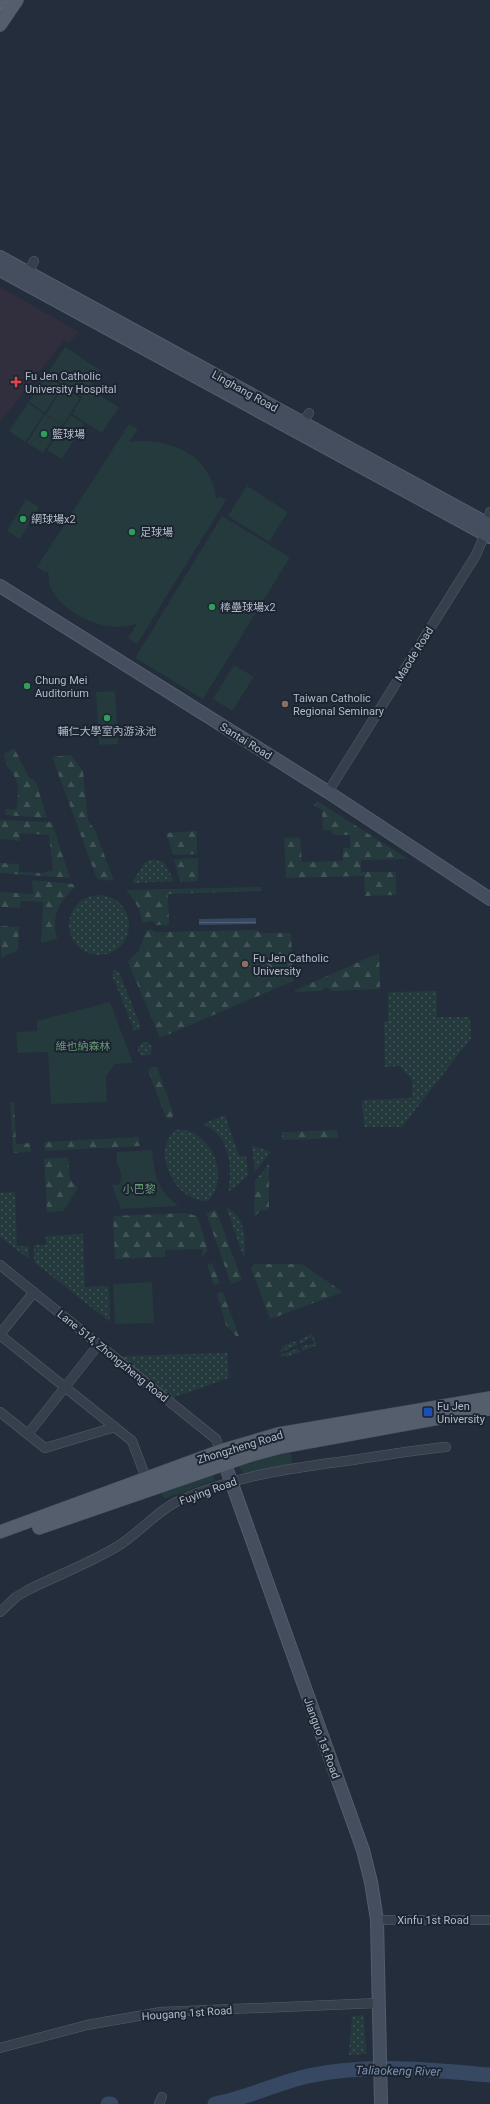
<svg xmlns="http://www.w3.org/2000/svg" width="490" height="2104" font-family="Roboto,'Noto Sans TC',sans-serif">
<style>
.medical{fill:#312f3d}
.grass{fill:url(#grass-dots)}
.forest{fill:url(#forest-firs)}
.park{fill:#253a3d}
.water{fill:url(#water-rules)}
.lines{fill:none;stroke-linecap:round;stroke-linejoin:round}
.river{stroke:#364862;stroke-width:15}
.street-casing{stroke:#555d6a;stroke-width:10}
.secondary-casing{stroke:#555d6a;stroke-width:14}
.primary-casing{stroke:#404855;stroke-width:14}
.street{stroke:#373f4c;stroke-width:9}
.secondary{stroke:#454e5f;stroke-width:12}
.primary{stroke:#555e6c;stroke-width:13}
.rail{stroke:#596373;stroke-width:2.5;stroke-dasharray:4 4;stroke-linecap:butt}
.health-dot{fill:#e0444e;stroke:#1c2431;stroke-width:1.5}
.leisure-dot{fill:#2e9e5b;stroke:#1c2431;stroke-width:1.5}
.education-dot{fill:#8d6e63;stroke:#1c2431;stroke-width:1.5}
.transit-dot{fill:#1a4fb4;stroke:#1c2431;stroke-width:1.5}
.labels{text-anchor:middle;stroke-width:4;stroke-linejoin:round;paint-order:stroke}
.poi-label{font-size:11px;fill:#b2bac7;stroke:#1c2431;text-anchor:start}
.street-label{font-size:11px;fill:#b2bac7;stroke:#1c2431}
.park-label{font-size:11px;fill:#699875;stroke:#1c2431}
.water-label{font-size:12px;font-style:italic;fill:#7a90af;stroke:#1c2431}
</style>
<defs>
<pattern id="grass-dots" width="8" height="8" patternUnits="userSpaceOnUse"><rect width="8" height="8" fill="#253a3d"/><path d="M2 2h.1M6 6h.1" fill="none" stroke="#425458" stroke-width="1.8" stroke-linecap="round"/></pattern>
<pattern id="forest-firs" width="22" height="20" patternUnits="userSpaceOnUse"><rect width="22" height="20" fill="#253a3d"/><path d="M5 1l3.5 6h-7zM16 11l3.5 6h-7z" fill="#425458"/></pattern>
<pattern id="water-rules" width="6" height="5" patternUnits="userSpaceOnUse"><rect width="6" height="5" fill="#364862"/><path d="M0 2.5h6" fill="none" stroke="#516077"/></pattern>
</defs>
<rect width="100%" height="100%" fill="#232d3b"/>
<path class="medical" d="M0,287L79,332L68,343L64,340L0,422Z"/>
<path class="grass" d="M153,859L164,862L174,881L132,883L144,863Z
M69 925a30 30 0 1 1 60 0a30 30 0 1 1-60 0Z
M114,970L119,972L141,1027L138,1030H134L112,975Z
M437,991V1017H470L471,1038L402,1127H364L362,1100L412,1098V1080L400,1066L385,1067L384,1021H388V992Z
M138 1049a7 7 0 1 1 14 0a7 7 0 1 1-14 0Z
M225,1115L239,1156H246L248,1176L228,1192C233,1166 230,1135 202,1124Z
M176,1130C210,1126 232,1178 208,1201C174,1203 150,1149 176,1130Z
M252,1145L271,1152L255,1172Z
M15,1192L17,1246H29V1259L0,1237V1193Z
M226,1207C245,1216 247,1240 244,1258Z
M83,1234L85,1287L109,1286L110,1322L34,1262V1245H46V1236Z
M312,1334L317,1345L303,1351L301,1346L314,1344L311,1337L300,1344L299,1340Z
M296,1341L297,1345L279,1353L283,1346Z
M298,1348L300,1352L287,1357L280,1355Z
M227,1353L229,1378L172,1398L120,1356Z
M364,2015L366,2054L349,2055L352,2016Z"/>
<path class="forest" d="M14,748L29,777L36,782L47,818L5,815V809L16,810C18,802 19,788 16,780C13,770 6,770 4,754Z
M71,755L83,771L88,821L95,830L114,881L97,879L52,757Z
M317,801L408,859L361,860V872H396V895L365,896L364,876L286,878L284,838L300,837L302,862L343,861V848H350V835H332V830H323L322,810L314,805Z
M0,820L52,822L70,878L0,873V863L19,864V872L42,873L53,870L49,835L20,833V841L0,839Z
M197,831V854L173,855L166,833Z
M198,858V881L180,882L174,859Z
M32,880L73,884L75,887C58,903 51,916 57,939L41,943L43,902L21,901L20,908L0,907V892L33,894Z
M261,887L262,891L168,894L169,925H156L152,921L142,923C141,909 135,901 126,890Z
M0,926L19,927L18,950L1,958Z
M151,929L155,932L256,930L260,933H291L293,981L160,1038L128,962L139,950L146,931Z
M379,953L380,989L331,991L326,987L321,991L295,992V990Z
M152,1067H157L174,1115L170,1119L166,1118L148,1070Z
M10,1102H14L16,1144L30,1143L31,1152L13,1153Z
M337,1130L338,1138L282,1140V1132Z
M139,1137L140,1146L45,1151L44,1142Z
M68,1157L70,1179L78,1188L63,1211L47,1212L44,1159Z
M269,1164V1210L260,1211L254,1217L255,1181Z
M216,1210L242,1280L231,1284L206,1213Z
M185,1213L197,1216L207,1246V1251L202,1257V1249L165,1250V1257L115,1259L113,1216Z
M212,1263L220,1284L214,1285L207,1264Z
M254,1264H302L343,1292L270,1319L251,1268Z
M219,1292H223L239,1336H236L226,1325L217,1295Z"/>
<path class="park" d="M65,347L100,370L89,389L119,407L102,433L72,414L82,397L47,374Z
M46,375L62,386L45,413L29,402Z
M63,387L80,398L63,425L46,414Z
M28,403L44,414L25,442L9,431Z
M45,414L62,425L43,453L27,443Z
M71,415L84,424L62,459L47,450Z
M129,424L138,429L129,442C161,437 202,450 213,484C215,489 215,495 216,500L218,496L226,500L137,644L128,638L137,624C131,625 125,627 119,627C94,628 56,608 49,583C48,579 49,575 48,571L46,573L37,567Z
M247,486L288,512L269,542L228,516Z
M26,499L39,507L20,539L7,531Z
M222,516L290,557L203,699L135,658Z
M234,665L254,677L232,711L213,699Z
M115,691L118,744L99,745L96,692Z
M110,1002L133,1063L115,1064L106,1076L107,1102L51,1104L48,1052L18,1053L16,1032L37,1031V1021Z
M152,1150C155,1176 157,1190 179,1206L121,1209L112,1185H118C125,1177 119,1171 117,1163C116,1159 117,1155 117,1152Z
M152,1282L154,1323L115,1324L113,1284Z
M290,1452L293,1466L244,1474L237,1464Z
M212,1473L215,1480L164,1499L161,1492Z"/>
<path class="water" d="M256,918V924L199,925V919Z"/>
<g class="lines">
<path class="river" d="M108,2104H111
M215,2104C247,2098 277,2083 308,2076C368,2063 430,2070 490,2075"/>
<defs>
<path id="street" d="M25,278L34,261
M303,423L309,413
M328,792L476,555L485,534L490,512
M0,1265L216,1439L220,1451
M0,1334L34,1292
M0,1335L132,1441L146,1478
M0,1412L45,1448L115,1427
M28,1434L99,1344
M0,1612L16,1597L28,1590C58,1575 90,1563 118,1546C139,1533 155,1513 176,1502C232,1476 292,1468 353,1460C384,1455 415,1450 446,1447
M377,1920H490
M0,2048L87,2025L161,2012L378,2003
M159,2104L162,2097"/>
<path id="secondary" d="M0,257L490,525
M0,270L490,537
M0,586L328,792L490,899
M222,1456L363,1850L371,1882L377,1920L381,2104"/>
<path id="primary" d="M0,6L4,0
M0,25L17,0
M39,1528L248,1456L281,1447L490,1409
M0,1532L220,1451L278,1434L490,1398"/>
</defs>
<use href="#street" class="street-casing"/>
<use href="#secondary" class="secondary-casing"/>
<use href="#primary" class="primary-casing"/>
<use href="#street" class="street"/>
<use href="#secondary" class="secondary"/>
<use href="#primary" class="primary"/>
<path class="rail" d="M0,10L7,0"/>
</g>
<path class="health-dot" d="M14 376h4v4h4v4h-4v4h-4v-4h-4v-4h4z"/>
<g class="leisure-dot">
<circle cx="44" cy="434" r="4"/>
<circle cx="23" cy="519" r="4"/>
<circle cx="132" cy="532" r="4"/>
<circle cx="212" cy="607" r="4"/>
<circle cx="27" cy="686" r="4"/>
<circle cx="107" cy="718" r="4"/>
</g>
<g class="education-dot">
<circle cx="285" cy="704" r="4"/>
<circle cx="245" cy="964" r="4"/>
</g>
<rect class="transit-dot" x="423" y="1407" width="10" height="10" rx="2"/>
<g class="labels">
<g class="poi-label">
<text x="25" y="380">Fu Jen Catholic<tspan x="25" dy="13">University Hospital</tspan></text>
<text x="52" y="438">籃球場</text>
<text x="31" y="523">網球場x2</text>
<text x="140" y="536">足球場</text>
<text x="220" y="611">棒壘球場x2</text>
<text x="35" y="684">Chung Mei<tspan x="35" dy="13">Auditorium</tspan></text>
<text x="293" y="702">Taiwan Catholic<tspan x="293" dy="13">Regional Seminary</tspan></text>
<text x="107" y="735" text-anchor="middle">輔仁大學室內游泳池</text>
<text x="253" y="962">Fu Jen Catholic<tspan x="253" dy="13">University</tspan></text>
<text x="437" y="1410">Fu Jen<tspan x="437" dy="13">University</tspan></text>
</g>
<g class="street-label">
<text transform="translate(245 391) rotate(29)" y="4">Linghang Road</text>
<text transform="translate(414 654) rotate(-58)" y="4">Maode Road</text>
<text transform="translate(246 741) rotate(32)" y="4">Santai Road</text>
<text transform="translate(113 1356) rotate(39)" y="4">Lane 514, Zhongzheng Road</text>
<text transform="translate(240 1447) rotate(-17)" y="4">Zhongzheng Road</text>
<text transform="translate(208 1491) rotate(-20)" y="4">Fuying Road</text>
<text transform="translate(322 1738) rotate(70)" y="4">Jianguo 1st Road</text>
<text x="433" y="1924">Xinfu 1st Road</text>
<text transform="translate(187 2013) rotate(-4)" y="4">Hougang 1st Road</text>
</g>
<g class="park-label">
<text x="83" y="1050">維也納森林</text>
<text x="139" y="1193">小巴黎</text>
</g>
<g class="water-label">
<text transform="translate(398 2071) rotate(1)" y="4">Taliaokeng River</text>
</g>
</g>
</svg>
